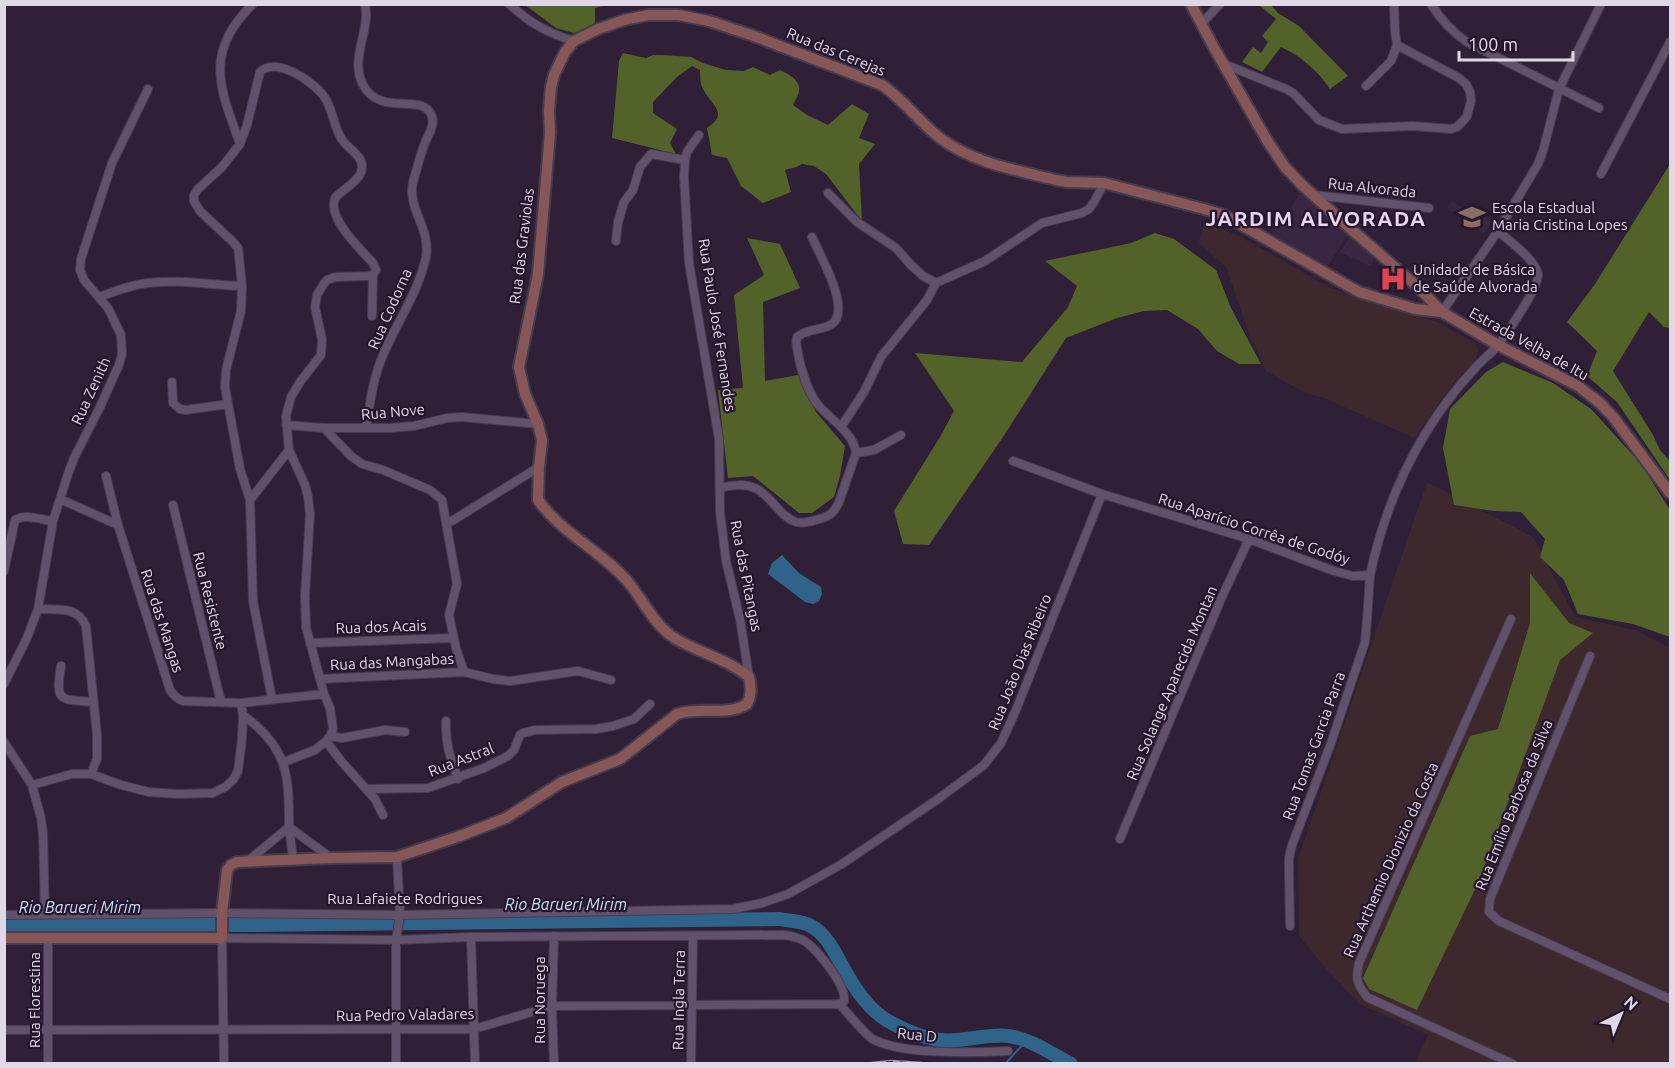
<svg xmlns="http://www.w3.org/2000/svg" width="1675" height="1068" font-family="Ubuntu,sans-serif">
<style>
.built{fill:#392643}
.industrial{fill:#3c282d}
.forest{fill:#526229}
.water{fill:#2f6389}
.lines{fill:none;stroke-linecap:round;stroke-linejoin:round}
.stream{stroke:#2f6389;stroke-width:2}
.river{stroke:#2f6389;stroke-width:14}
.street-casing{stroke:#473b4e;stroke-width:10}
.secondary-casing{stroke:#473b4e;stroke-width:14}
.street{stroke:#62516b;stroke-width:8}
.secondary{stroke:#865756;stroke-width:10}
.rail-casing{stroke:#a195a7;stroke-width:4.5}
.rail{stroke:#25162d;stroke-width:2;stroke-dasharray:7;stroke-linecap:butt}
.labels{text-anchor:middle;stroke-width:4.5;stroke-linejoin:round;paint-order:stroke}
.street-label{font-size:15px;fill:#e1d8e7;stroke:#25162d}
.poi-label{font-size:15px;fill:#e1d8e7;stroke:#25162d;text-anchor:start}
.water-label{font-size:16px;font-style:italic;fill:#c5e2fa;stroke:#25162d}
.district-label{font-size:21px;font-weight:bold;letter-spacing:1.5px;fill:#e9d5f4;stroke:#25162d}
</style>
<rect width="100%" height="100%" fill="#2f2037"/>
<path class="built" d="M1302,192L1349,233L1327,267L1272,234Z
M1452,201L1467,211L1470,208L1492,222L1484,234L1447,208Z
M1351,235L1376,256L1370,266L1340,252Z"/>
<path class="industrial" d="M1205,220L1250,242L1330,288L1435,321L1475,343L1478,350L1476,360L1452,385L1414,438L1324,398L1305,393L1266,371L1247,328L1226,267L1199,243Z
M1427,482L1533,537L1575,617L1635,630L1670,648V1063H1415L1428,1035L1359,1004L1320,962L1299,936L1298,859Z"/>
<path class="forest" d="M525,5H607L595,8V24L574,33L556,28Z
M1259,5H1271L1278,13L1299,26L1348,76L1330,89C1318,71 1301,56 1281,47L1262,72L1242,62L1253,47L1261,53L1268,42L1262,36L1276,19Z
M623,53L646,58L653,55H662L691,57L703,63L726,70L744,71L753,67L770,75L780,70C788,74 801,80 799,91C799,95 794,102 793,105L807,115L828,125L852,104L869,114L859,138L875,144L859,164L862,221L826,174L814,166L802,164C796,168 791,168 785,170L791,192L763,203L741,186L727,158L712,155L707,128C730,113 711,105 703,89C700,83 700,77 700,70L692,66L677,77L653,102V113L677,129L670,143L676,154L612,138L619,61Z
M1670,164V328L1664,327L1649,312L1613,371L1653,435L1660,450L1670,461V480L1617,402L1587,376L1597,351L1567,322L1595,284Z
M1155,233L1174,239L1216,270L1231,308L1261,364H1239L1217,351L1198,329L1167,310L1144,311L1117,318L1066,338L1005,434L929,545L903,544L894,511L940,437L954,411L915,353L1022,362L1068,307L1077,286L1045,261L1131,243Z
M747,238L780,244L800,288L763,302L765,381L798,375L816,412L845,446L840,476L834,497L812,513H799L753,476L728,478L718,390L743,388L734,295L764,275Z
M1503,362L1553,383L1591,409L1641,464L1670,510V637L1633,624L1578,614L1564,580L1540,557L1545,539L1521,512L1494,511L1454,505L1443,448L1450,409L1486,372Z
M1530,573L1569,623L1593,633L1560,660L1479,881L1417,1010L1369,989L1363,978L1470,736L1498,729L1530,623Z"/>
<path class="water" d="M782,555L799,573L821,587L822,594L819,601L813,604L805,602L768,574L772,563Z"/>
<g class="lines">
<path class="stream" d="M1005,1064L1026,1041"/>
<path class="river" d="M4,924L251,925L780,919C789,921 803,921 811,926C831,937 839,963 851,981C860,996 873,1012 888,1021C904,1030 922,1038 940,1040C962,1043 986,1033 1009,1036C1031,1039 1052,1054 1071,1064"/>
<defs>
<path id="street" d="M365,4C371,31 349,58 363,85C381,118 425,91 432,117C433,120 433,123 432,126C431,132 427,137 425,143C420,155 417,169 413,182C407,208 431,229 426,257C418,293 398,320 384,353C373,377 370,403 366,428
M509,4C530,23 547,33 574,41
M1431,4C1441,20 1452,32 1467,42L1599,108
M1201,24L1220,4
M1224,64L1286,89L1293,93L1319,120L1342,129L1413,126L1451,129L1457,127L1464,120L1467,116L1471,101L1470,92L1466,84L1459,78L1397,45L1395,32L1394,4
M1366,86L1391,61L1397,45
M699,135L687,152L685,160L684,177L689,263L719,439L720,512L726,561L740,619L749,677
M240,144C220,88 203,52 253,4
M1601,174L1670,42
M828,193L857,222L896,248L911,265L923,276L936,283
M1314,195L1429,208
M616,241L618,222L624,202L633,190L640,167L651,154L685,160
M936,283L985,261L1042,223L1082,213L1089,209L1094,202L1104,183
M99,297C115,291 131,285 148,283C179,279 211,285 242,286
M1442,312L1498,231L1538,164L1543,151L1559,89L1601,4
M372,316L373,275
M172,382L173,403L180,409L186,410L228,404
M286,425L324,428H391L414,426L447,418L462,417L538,424
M841,427L864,392L881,357L927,300L936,283
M324,428L351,456L362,464L383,470L430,490L442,500L457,584L449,615L456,648L464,672
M856,453L874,450L901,435
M1013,461L1102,494L1249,539L1334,571L1353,576L1370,575C1387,496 1420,427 1476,367C1483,359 1492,353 1498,345C1507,333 1540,286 1538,274C1535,259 1509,241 1498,231
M106,476L118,525L170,690C174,696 177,699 183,701L241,703L324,694
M720,488C733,485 744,483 757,489C772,497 780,517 796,522C803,524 812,521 819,519C830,517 835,511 839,502L856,453C854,433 831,420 819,406C808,393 803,376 799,359C798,351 795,344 797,337C808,328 822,331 832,324C852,309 819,254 812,237
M60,499L118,525
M250,500L289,450
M173,505L221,702
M447,524L539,467
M4,571L15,520C25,513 42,520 53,521
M38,609C57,610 77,605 86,626L97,735V759L91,774
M1511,619L1359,963C1355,979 1357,984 1367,997L1513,1064
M310,643L453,638
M1590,656L1490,899L1489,912L1499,921L1670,999
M61,666C55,703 60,699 93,702
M321,679L464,672L493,679L510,681L578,671L611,680
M4,684L27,638L38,609L53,521L68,474L74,458L100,407L119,365L122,354L121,335L108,308L84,280L80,270L81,259L112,163L148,89
M272,699L253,601L250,500L240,469L225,387L226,370L241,311L242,286L239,257L238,248L233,242L200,211L194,201V195L198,189L222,167L240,144L247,125L260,72C276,56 312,81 323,95C333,108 333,125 341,138C346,148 362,154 362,167C362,181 342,189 335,198C327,218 360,249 373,263L376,270L373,275L368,276L335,277L327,280L323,285L317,295L315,307L322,339L321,355L300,382L291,397L286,416L289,450L305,485L308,497L310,514L305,596L306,627L324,694L330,708L333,729L330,736L326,741L315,750L284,762
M243,715C288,748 289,774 289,827L248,861
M446,721C445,743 450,757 458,779
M330,736L342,738L385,730L405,732
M326,741L341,761L375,799L383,815
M4,742L32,785L41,818L43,833L45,914
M32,785L72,774H91L121,785L149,792L178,794L213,793L225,787L233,780L238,771L242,739L243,715L241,703
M368,789L428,788L484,768L508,756L514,750L520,735L523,733L535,730L596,729L613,726L634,719L650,704
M1120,839L1221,599L1249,539
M293,859L289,827L331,858
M4,915L222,913L400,915L733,909L762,903L788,894L842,864L938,799L984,765L1001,743L1016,710L1102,494
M1290,926L1289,871V858L1292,845L1330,746L1365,642L1367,620L1370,575
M554,936L552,1006L554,1064
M48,937V1064
M471,937L475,1064
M839,1004C848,1013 862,1031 871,1038C898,1055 975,1053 1008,1051
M4,1030L474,1029L552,1006L839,1004
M224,1064L222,938L396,940L471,937L783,935C791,936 799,937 806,942C818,951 847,986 844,1001L839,1004
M396,1064V940L400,915L397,857
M691,1064L693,936"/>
<path id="secondary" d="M1191,4L1213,46L1268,142L1285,167L1302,185L1352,230L1419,288L1442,312
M4,938H222V913L227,870L231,865L237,862L331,858L397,857L460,836L506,818L562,782L620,759L677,714C700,706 726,717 747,704C752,695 751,687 749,677C727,659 700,653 676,639C655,626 644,602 629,583C602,551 562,534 538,500L539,467L542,441L538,424L525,394L519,367L538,274L550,133L549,110L551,87L554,75L565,52L574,41L598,29L624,20L648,15H678L709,21L751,35L882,85C904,100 919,122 940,138C973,163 1016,170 1056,180L1067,182L1104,183L1204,209L1224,215L1359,292L1415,309L1442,312L1498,345L1578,386L1600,403L1614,418L1670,493"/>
</defs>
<use href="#street" class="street-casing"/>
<use href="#secondary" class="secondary-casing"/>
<use href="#street" class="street"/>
<use href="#secondary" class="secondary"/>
<defs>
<path id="rail" d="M872,1064L891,1062L922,1064"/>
</defs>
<use href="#rail" class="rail-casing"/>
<use href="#rail" class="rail"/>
</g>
<defs>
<symbol id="school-bare" viewBox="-9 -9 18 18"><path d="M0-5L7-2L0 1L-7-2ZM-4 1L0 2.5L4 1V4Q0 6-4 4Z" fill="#8d6e63" stroke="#25162d" stroke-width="2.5" paint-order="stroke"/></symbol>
<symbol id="hospital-bare" viewBox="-9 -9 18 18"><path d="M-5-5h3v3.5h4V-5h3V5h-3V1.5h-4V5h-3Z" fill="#e0444e" stroke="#25162d" stroke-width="2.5" paint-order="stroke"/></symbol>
</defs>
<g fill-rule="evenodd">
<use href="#school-bare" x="1453" y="198" width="38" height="38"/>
<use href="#hospital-bare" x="1374" y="260" width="38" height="38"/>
</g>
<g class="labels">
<g class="street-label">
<text transform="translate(836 52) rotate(22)" y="5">Rua das Cerejas</text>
<text transform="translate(1372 188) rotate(6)" y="5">Rua Alvorada</text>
<text transform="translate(522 246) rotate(-83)" y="5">Rua das Graviolas</text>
<text transform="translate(390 309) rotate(-66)" y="5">Rua Codorna</text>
<text transform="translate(717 325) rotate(81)" y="5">Rua Paulo José Fernandes</text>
<text transform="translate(1529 344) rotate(29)" y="5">Estrada Velha de Itu</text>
<text transform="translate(91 391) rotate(-65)" y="5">Rua Zenith</text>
<text transform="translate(393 412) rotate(-5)" y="5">Rua Nove</text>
<text transform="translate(1254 529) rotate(18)" y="5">Rua Aparício Corrêa de Godóy</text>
<text transform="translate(746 576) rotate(79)" y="5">Rua das Pitangas</text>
<text transform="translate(210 601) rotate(76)" y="5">Rua Resistente</text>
<text transform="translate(162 621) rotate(72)" y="5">Rua das Mangas</text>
<text transform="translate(381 627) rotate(-2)" y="5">Rua dos Acais</text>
<text transform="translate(392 662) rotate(-3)" y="5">Rua das Mangabas</text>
<text transform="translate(1020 662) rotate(-68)" y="5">Rua João Dias Ribeiro</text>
<text transform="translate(1172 683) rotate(-67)" y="5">Rua Solange Aparecida Montan</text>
<text transform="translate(1314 746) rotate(-70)" y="5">Rua Tomas Garcia Parra</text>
<text transform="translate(461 760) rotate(-21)" y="5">Rua Astral</text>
<text transform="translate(1514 805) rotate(-68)" y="5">Rua Emílio Barbosa da Silva</text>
<text transform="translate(1391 860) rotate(-66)" y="5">Rua Arthemio Dionizio da Costa</text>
<text x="405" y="904">Rua Lafaiete Rodrigues</text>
<text transform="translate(35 1000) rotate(-90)" y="5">Rua Florestina</text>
<text transform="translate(540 1000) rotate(-90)" y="5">Rua Noruega</text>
<text transform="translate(679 1000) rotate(-89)" y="5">Rua Ingla Terra</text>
<text transform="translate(405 1015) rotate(-1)" y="5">Rua Pedro Valadares</text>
<text transform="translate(917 1035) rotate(6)" y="5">Rua D</text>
</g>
<g class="poi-label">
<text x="1492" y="213">Escola Estadual<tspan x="1492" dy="17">Maria Cristina Lopes</tspan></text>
<text x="1413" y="275">Unidade de Básica<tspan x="1413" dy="17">de Saúde Alvorada</tspan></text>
</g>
<g class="water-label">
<text x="566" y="910">Rio Barueri Mirim</text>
<text x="80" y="913">Rio Barueri Mirim</text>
</g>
<g class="district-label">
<text x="1316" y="226">JARDIM ALVORADA</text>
</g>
</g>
<rect width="1675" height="1068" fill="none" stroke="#e1d8e7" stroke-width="12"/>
<g transform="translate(1621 1014) rotate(43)" stroke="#25162d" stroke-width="4.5" paint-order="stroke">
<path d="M0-4.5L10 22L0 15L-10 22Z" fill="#e1d8e7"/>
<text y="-9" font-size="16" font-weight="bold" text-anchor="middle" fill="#e1d8e7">N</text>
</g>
<path d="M1459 51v9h114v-9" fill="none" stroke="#e1d8e7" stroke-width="3"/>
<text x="1468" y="51" font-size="18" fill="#e1d8e7" stroke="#25162d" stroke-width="4.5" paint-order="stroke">100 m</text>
</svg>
